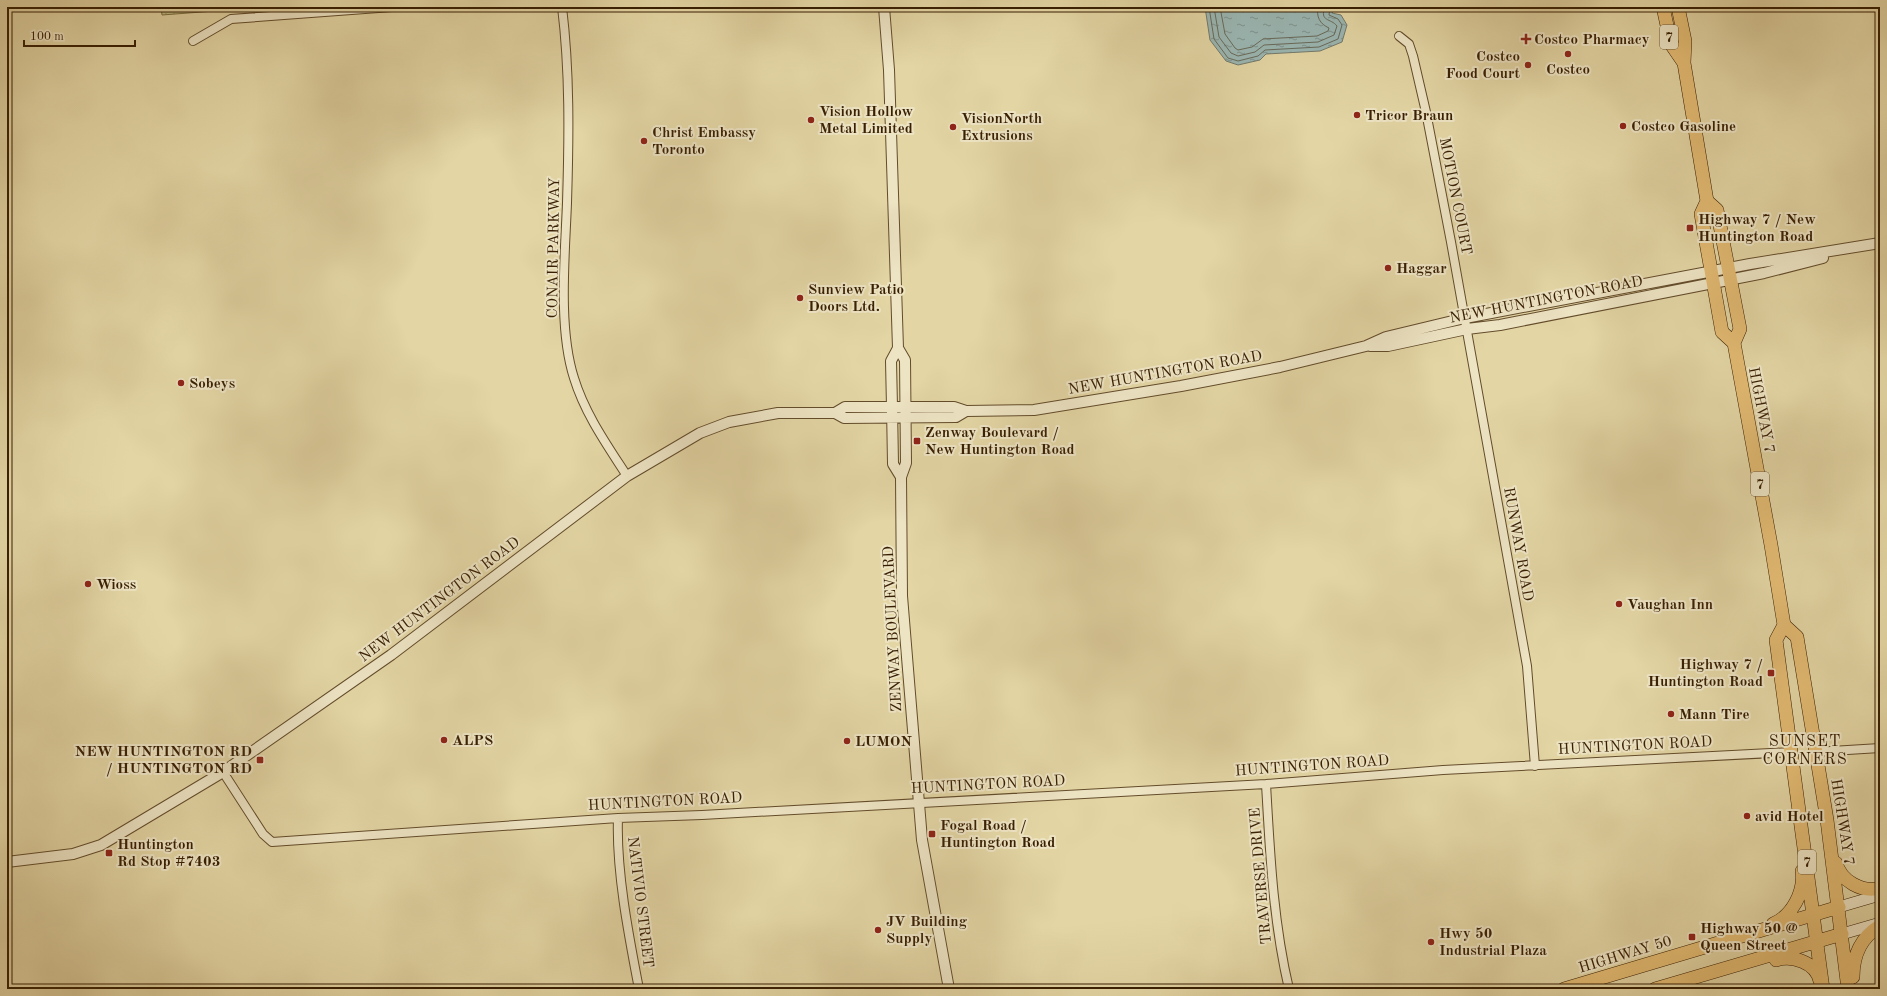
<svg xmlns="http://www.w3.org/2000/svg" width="1887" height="996" font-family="'Old Standard TT',serif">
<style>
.grass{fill:url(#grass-dots);stroke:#7a6d42}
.water{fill:url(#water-ripples);stroke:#737a6c}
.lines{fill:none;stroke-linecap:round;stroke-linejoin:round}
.shore{stroke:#696a5a;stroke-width:1}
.minor-casing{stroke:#634c2b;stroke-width:10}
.tertiary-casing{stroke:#634c2b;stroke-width:12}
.secondary-casing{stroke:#381f03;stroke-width:12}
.primary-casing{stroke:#381f03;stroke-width:14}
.minor{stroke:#ede4c4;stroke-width:8}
.tertiary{stroke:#ede4c4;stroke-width:10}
.secondary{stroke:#ede4c4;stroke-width:11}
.primary{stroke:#e2ba72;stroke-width:13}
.poi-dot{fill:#8f2418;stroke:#ede4c4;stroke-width:1.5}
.labels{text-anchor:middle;stroke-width:4;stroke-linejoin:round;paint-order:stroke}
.shield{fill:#ede4c4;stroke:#6e5a3d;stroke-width:1}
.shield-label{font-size:14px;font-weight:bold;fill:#381f03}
.poi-label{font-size:15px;font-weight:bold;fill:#381f03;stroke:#ede4c4;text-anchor:start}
.street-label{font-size:15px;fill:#381f03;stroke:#ede4c4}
.neighbourhood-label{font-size:16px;letter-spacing:1px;fill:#381f03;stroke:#ede4c4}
</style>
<defs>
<pattern id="grass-dots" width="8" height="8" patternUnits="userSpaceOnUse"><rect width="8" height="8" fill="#bbbb81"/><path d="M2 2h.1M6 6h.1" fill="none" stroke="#a2a06e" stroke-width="1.8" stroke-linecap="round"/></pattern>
<pattern id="water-ripples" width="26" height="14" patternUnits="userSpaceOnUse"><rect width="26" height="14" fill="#9ab6b2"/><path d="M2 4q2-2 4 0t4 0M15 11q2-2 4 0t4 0" fill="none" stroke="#7f938f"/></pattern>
</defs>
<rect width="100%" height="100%" fill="#e3d5a4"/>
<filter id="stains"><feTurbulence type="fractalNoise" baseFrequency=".005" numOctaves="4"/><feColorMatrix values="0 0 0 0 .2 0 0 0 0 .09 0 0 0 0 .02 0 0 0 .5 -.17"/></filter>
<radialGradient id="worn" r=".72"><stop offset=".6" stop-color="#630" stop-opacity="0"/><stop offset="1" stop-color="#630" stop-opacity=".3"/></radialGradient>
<path class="grass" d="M161,7H267L162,15Z"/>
<path class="water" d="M1205,7H1335L1332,13L1341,15L1347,25L1342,42L1320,51L1266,54L1260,60L1238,65L1226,61L1210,40Z"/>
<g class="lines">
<path class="shore" d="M1209,7L1214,39L1228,58L1238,61L1258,56L1265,50L1319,47L1338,39L1342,25L1338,19L1329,15L1330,7
M1214,7L1219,37L1231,53L1238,56L1255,52L1264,45L1318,42L1334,35L1337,26C1331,18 1319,22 1325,7
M1220,7L1225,34L1235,48L1238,50L1252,47L1263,39L1317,36L1328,31L1329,28C1320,24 1316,17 1318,7"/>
<defs>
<path id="minor" d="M562,7C570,72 569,138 567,203C565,256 558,328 574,378C585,414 607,445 627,476
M1399,36L1409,44L1413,56L1426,112L1451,242L1527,666L1535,766
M193,41L231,19L392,7
M1815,752L1880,748
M223,772L263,834L272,842L618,818L702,815L1266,784L1443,770L1792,752
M1266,784C1270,853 1273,921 1289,989
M618,818C616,871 629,937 639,989"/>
<path id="tertiary" d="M884,7L889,70L898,348L905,360L906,463L901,477L902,596L922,840L949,989
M1370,346H1388L1467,329L1500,325L1764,273L1823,258
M898,348L891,361L892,407L893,464L901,477
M835,413L845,407H954L966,411L1034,410L1181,386L1280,367L1366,346L1386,337L1465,318L1750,264L1880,243
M7,862L73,854L101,845L223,772L391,655L627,476L700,433L729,422L778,413H835L844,418L956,417L966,411"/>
<path id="secondary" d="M1839,907L1880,895
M1842,934L1880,923"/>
<path id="primary" d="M1663,7L1671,44L1684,63
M1678,7L1685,41L1684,63L1707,201L1701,214L1722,332L1734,343
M1707,201L1717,210L1740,329L1734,343L1771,545L1784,625L1797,637L1827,820L1848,989
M1784,625L1776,640L1823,989
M1836,863C1841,881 1862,893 1880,888
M1773,924C1792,916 1805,892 1802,871
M1776,960C1792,955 1816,962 1820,981
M1853,977C1853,956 1861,937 1880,926
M1564,989L1839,907
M1655,989L1842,934"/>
</defs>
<use href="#minor" class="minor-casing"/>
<use href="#tertiary" class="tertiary-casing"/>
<use href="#secondary" class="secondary-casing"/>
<use href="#primary" class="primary-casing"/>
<use href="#minor" class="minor"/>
<use href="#tertiary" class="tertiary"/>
<use href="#secondary" class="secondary"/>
<use href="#primary" class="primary"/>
</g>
<g class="poi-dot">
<path d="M1524 33h4v4h4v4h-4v4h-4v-4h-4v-4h4z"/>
<circle cx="1568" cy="54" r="4"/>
<circle cx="1528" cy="65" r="4"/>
<circle cx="1357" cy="115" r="4"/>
<circle cx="811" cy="120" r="4"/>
<circle cx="1623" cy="126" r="4"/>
<circle cx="953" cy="127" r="4"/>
<circle cx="644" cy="141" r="4"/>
<rect x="1686" y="224" width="8" height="8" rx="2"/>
<circle cx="1388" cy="268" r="4"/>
<circle cx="800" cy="298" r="4"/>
<circle cx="181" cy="383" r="4"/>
<rect x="913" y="437" width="8" height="8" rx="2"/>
<circle cx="88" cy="584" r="4"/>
<circle cx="1619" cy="604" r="4"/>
<rect x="1767" y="669" width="8" height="8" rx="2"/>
<circle cx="1671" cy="714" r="4"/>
<circle cx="444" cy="740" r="4"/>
<circle cx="847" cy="741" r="4"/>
<rect x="256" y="756" width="8" height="8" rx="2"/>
<circle cx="1747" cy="816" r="4"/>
<rect x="928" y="830" width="8" height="8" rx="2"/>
<rect x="105" y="849" width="8" height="8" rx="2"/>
<circle cx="878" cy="930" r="4"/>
<rect x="1688" y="933" width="8" height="8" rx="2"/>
<circle cx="1431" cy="942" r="4"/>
</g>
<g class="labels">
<g class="shield">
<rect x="1660" y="25" width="18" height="24" rx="3"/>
<rect x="1751" y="472" width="18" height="24" rx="3"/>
<rect x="1798" y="850" width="18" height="24" rx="3"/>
</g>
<g class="shield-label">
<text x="1669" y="42">7</text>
<text x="1760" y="489">7</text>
<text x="1807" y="867">7</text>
</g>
<g class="poi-label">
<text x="1534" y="44">Costco Pharmacy</text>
<text x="1520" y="61" text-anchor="end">Costco<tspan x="1520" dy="17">Food Court</tspan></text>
<text x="1568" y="74" text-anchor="middle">Costco</text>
<text x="819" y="116">Vision Hollow<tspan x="819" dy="17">Metal Limited</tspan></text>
<text x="1365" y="120">Tricor Braun</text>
<text x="961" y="123">VisionNorth<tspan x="961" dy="17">Extrusions</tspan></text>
<text x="1631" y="131">Costco Gasoline</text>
<text x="652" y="137">Christ Embassy<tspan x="652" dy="17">Toronto</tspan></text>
<text x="1698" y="224">Highway 7 / New<tspan x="1698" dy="17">Huntington Road</tspan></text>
<text x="1396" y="273">Haggar</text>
<text x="808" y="294">Sunview Patio<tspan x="808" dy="17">Doors Ltd.</tspan></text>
<text x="189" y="388">Sobeys</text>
<text x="925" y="437">Zenway Boulevard /<tspan x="925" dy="17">New Huntington Road</tspan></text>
<text x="96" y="589">Wioss</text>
<text x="1627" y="609">Vaughan Inn</text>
<text x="1763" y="669" text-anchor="end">Highway 7 /<tspan x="1763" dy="17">Huntington Road</tspan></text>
<text x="1679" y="719">Mann Tire</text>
<text x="452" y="745">ALPS</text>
<text x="855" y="746">LUMON</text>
<text x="252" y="756" text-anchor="end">NEW HUNTINGTON RD<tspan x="252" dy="17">/ HUNTINGTON RD</tspan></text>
<text x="1755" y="821">avid Hotel</text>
<text x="940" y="830">Fogal Road /<tspan x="940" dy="17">Huntington Road</tspan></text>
<text x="117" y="849">Huntington<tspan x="117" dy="17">Rd Stop #7403</tspan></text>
<text x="886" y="926">JV Building<tspan x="886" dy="17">Supply</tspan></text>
<text x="1700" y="933">Highway 50 @<tspan x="1700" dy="17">Queen Street</tspan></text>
<text x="1439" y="938">Hwy 50<tspan x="1439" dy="17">Industrial Plaza</tspan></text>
</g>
<g class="street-label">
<text transform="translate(1456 196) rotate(79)" y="5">MOTION COURT</text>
<text transform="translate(553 248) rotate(-89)" y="5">CONAIR PARKWAY</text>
<text transform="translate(1546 299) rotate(-11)" y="5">NEW HUNTINGTON ROAD</text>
<text transform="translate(1165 372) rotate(-10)" y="5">NEW HUNTINGTON ROAD</text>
<text transform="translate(1762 410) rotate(79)" y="5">HIGHWAY 7</text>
<text transform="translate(1519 544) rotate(80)" y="5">RUNWAY ROAD</text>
<text transform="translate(439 599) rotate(-37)" y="5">NEW HUNTINGTON ROAD</text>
<text transform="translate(892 629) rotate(-93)" y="5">ZENWAY BOULEVARD</text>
<text transform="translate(1635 745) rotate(-3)" y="5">HUNTINGTON ROAD</text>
<text transform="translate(1312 765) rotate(-4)" y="5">HUNTINGTON ROAD</text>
<text transform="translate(988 784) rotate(-3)" y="5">HUNTINGTON ROAD</text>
<text transform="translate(665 801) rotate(-3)" y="5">HUNTINGTON ROAD</text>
<text transform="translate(1843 822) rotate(81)" y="5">HIGHWAY 7</text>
<text transform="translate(1260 876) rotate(-95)" y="5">TRAVERSE DRIVE</text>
<text transform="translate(641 902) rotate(83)" y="5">NATIVIO STREET</text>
<text transform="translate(1625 954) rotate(-17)" y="5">HIGHWAY 50</text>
</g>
<g class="neighbourhood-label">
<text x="1805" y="746">SUNSET<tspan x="1805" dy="18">CORNERS</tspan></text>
</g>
</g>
<rect width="1887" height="996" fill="none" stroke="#e3d5a4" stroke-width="24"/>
<rect x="8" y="8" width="1871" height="980" fill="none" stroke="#381f03" stroke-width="2"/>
<rect x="12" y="12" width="1863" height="972" fill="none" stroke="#381f03"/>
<path d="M24 40v6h111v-6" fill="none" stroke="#381f03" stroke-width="2"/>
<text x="30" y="40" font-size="12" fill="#381f03" stroke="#ede4c4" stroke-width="3" paint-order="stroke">100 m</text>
<rect width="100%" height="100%" filter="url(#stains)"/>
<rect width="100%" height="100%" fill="url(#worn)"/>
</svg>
